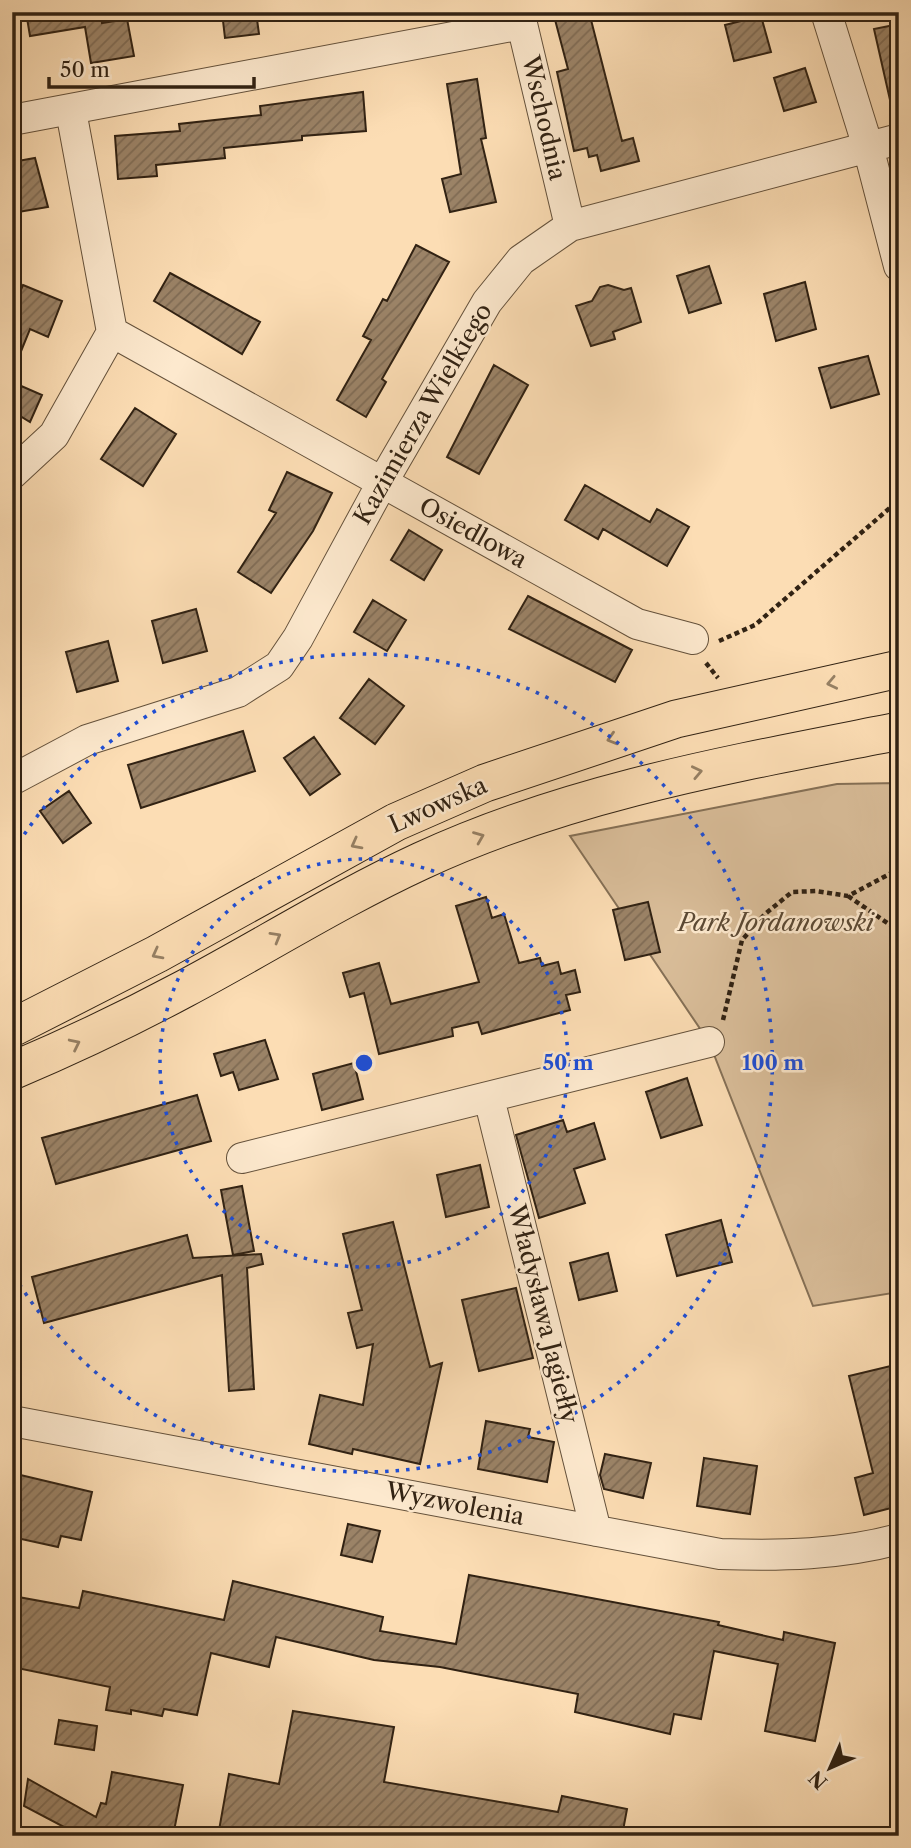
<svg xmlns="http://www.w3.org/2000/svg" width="911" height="1848" font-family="'Libre Caslon Text',serif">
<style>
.park{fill:#d9bd99;stroke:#857056;stroke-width:2}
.building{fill:url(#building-hatch);stroke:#312213;stroke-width:2}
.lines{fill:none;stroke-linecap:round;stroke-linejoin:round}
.minor-casing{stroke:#64513b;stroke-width:32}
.major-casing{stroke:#312213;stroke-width:39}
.path{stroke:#312213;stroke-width:4.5;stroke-dasharray:5 3.5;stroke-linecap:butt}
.minor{stroke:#fde9ce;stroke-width:30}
.major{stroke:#fcddb4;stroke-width:37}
.oneway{stroke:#968064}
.ring{fill:none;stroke:#1d4ed8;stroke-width:3.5;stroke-dasharray:3.5 7}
.labels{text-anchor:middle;stroke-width:5;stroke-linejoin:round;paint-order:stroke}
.street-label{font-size:24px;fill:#312213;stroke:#fde9ce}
.park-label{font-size:24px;font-style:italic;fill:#5b4934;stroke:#fde9ce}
.centre{fill:#1d4ed8;stroke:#fde9ce;stroke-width:3.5}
.ring-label{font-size:21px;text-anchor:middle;font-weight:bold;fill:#1d4ed8;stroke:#fde9ce;stroke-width:5;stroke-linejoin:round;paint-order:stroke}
</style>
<defs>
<pattern id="building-hatch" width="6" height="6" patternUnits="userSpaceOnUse" patternTransform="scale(1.75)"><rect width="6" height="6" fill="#9b8367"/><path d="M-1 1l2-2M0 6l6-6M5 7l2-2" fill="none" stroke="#7f6b54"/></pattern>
</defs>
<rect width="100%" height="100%" fill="#fcddb4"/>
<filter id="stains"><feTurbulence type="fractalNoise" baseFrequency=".00286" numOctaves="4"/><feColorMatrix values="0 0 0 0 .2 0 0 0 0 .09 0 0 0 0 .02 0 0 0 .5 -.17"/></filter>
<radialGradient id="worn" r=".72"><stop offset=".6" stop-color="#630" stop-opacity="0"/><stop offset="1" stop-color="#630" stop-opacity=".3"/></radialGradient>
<path class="park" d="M899,783V1292L813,1306L709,1042L570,836L837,784Z"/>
<path class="building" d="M26,12H101L102,23L127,19L134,56L91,63L85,27L30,36Z
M222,12H256L259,34L225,38Z
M553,12H589L622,141L633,138L639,161L601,171L597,155L589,157L587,148L574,151L557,72L568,69Z
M761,16L771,52L734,61L725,25Z
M899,24V99L890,100L874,29Z
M805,68L816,102L784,111L774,78Z
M477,79L486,138L481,139L496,202L450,212L442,179L461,174L447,84Z
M363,92L366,131L302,136V140L224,148L225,158L156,165L157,176L118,179L115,136L180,131L179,124L261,115L260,106Z
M35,158L48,207L12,213V162Z
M416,245L449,262L382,379L386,382L366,417L337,400L371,340L363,336L383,299L387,301Z
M709,266L721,303L689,313L677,276Z
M170,273L260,322L242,354L154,301Z
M805,282L816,329L776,341L764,294Z
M23,285L62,301L48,337L30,329L13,371L12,310Z
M608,285L624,290L631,288L641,322L613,332L615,339L591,346L576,306L592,301L600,287Z
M868,356L879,394L831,408L819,368Z
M494,365L528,385L479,474L447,457Z
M12,382L42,395L30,422L12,411Z
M135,408L176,434L143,486L101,459Z
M287,472L332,493L313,531L271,593L238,572L276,513L269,510Z
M585,485L650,522L657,509L689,527L667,566L603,529L598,539L565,520Z
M409,530L442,550L424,580L391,560Z
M528,596L632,650L615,682L509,629Z
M373,600L406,620L387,651L354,632Z
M196,609L207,651L163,663L152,621Z
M108,641L118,681L77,692L66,652Z
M369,679L404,706L375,744L340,718Z
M243,731L255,771L141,808L128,765Z
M314,737L340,774L310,795L284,758Z
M69,791L91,823L63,843L40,811Z
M486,897L492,918L504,914L519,963L540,958L542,966L558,962L561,974L575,970L580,992L566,995L570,1010L482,1034L478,1022L452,1028L453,1036L379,1054L364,993L350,997L343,973L379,963L391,1004L479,982L456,906Z
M648,902L660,952L625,960L613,910Z
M265,1040L278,1079L239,1090L233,1072L221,1076L214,1054Z
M354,1063L363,1099L322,1110L313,1074Z
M687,1078L702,1125L661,1138L646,1092Z
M197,1095L211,1141L56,1184L42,1138Z
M563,1120L567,1132L594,1123L605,1159L574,1169L585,1203L539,1218L516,1135Z
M480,1165L489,1207L446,1217L437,1175Z
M242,1186L254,1251L233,1255L221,1190Z
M721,1220L732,1262L677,1276L666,1235Z
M393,1222L430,1367L442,1363L420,1464L353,1449L352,1454L309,1444L320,1395L363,1405L373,1344L357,1348L348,1313L362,1310L343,1234Z
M187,1235L193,1258L261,1254L263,1264L247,1268L254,1389L229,1391L222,1275L44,1323L32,1277Z
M608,1253L617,1291L579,1300L570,1263Z
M516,1288L533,1358L479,1371L462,1300Z
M899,1364V1506L864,1515L855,1478L873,1473L849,1376Z
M486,1421L530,1429L528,1437L554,1442L547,1482L478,1469Z
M605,1454L651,1463L643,1498L604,1489L600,1475Z
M704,1458L757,1466L750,1514L697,1506Z
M12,1473L92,1492L81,1540L61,1536L58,1547L12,1537Z
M348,1524L380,1531L372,1562L341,1555Z
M469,1575L719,1622L718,1625L783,1640L784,1632L835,1643L815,1741L765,1731L778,1664L714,1651L701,1719L674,1714L670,1734L575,1712L578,1694L440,1667L374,1660L276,1637L269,1667L211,1653L197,1715L164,1709L162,1716L131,1710V1714L106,1710L110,1687L12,1667V1628L18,1597L79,1608L83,1591L224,1620L233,1581L383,1617L380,1631L456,1644Z
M293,1711L394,1727L384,1782L558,1812L562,1796L627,1809L622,1836H218L229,1774L279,1784Z
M59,1720L97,1726L94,1750L55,1744Z
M112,1772L183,1785L173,1836L137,1828L136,1836H81L24,1806L28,1779L96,1817L101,1803L106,1804Z"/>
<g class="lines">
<defs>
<path id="minor" d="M826,12L868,147L899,266
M71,111L112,332L637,624L693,639
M12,120L522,24L570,226
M12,474L54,435L112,332
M12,780L87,740L238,692L279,666L298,638L382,483L487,302L521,260L570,226L899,139
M489,1098L596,1531
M242,1158L709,1042
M12,1421L720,1554C782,1556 839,1555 899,1539"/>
<path id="major" d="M12,1028L157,954L396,822L485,783L676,719L899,669
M12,1071C71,1046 128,1019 184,989C263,947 339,899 421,861C572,791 737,763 899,731"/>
</defs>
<use href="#minor" class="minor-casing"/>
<use href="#major" class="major-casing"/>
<path class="path" d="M719,641L755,625L899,500
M706,663L718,678
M848,896L899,931
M723,1020L742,940L765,914L792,892L816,891L848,896L899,869"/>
<use href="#minor" class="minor"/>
<use href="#major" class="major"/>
</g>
<defs><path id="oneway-chevron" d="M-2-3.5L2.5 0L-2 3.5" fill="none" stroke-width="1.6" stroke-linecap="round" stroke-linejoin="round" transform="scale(1.75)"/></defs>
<g class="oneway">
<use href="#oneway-chevron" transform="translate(832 683) rotate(168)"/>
<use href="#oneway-chevron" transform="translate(612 739) rotate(163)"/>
<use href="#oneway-chevron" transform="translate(697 772) rotate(-12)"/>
<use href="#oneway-chevron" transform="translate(479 837) rotate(-22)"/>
<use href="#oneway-chevron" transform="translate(356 844) rotate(152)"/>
<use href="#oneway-chevron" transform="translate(276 937) rotate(-30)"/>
<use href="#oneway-chevron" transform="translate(157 954) rotate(152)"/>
<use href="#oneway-chevron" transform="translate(75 1044) rotate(-26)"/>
</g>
<g class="ring">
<circle cx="364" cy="1063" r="204"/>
<path d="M13 852A409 409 0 1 1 13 1274"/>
</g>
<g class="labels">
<g class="street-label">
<text transform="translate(544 118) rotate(77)" y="8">Wschodnia</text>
<text transform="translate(423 414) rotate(-60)" y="8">Kazimierza Wielkiego</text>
<text transform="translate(473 533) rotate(29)" y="8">Osiedlowa</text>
<text transform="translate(438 805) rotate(-24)" y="8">Lwowska</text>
<text transform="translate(543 1314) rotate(76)" y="8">Władysława Jagiełły</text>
<text transform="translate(455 1504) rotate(11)" y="8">Wyzwolenia</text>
</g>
<g class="park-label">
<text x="776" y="931">Park Jordanowski</text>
</g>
</g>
<circle cx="364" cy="1063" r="10" class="centre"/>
<g class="ring-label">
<text x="568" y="1070">50 m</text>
<text x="773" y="1070">100 m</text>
</g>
<rect width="911" height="1848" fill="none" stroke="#fcddb4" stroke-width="42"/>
<rect x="14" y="14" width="883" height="1820" fill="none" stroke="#312213" stroke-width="3.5"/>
<rect x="21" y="21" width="869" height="1806" fill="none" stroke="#312213" stroke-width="2"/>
<g transform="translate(830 1768) rotate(225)" stroke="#fde9ce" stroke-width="5" paint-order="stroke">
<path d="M0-5L12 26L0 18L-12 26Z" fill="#312213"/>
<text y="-10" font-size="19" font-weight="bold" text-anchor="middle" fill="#312213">N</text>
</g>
<path d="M49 77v10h205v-10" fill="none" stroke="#312213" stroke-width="3.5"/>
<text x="60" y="77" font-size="21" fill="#312213" stroke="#fde9ce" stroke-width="5" paint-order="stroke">50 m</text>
<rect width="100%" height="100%" filter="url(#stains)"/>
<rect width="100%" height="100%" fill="url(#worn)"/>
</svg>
